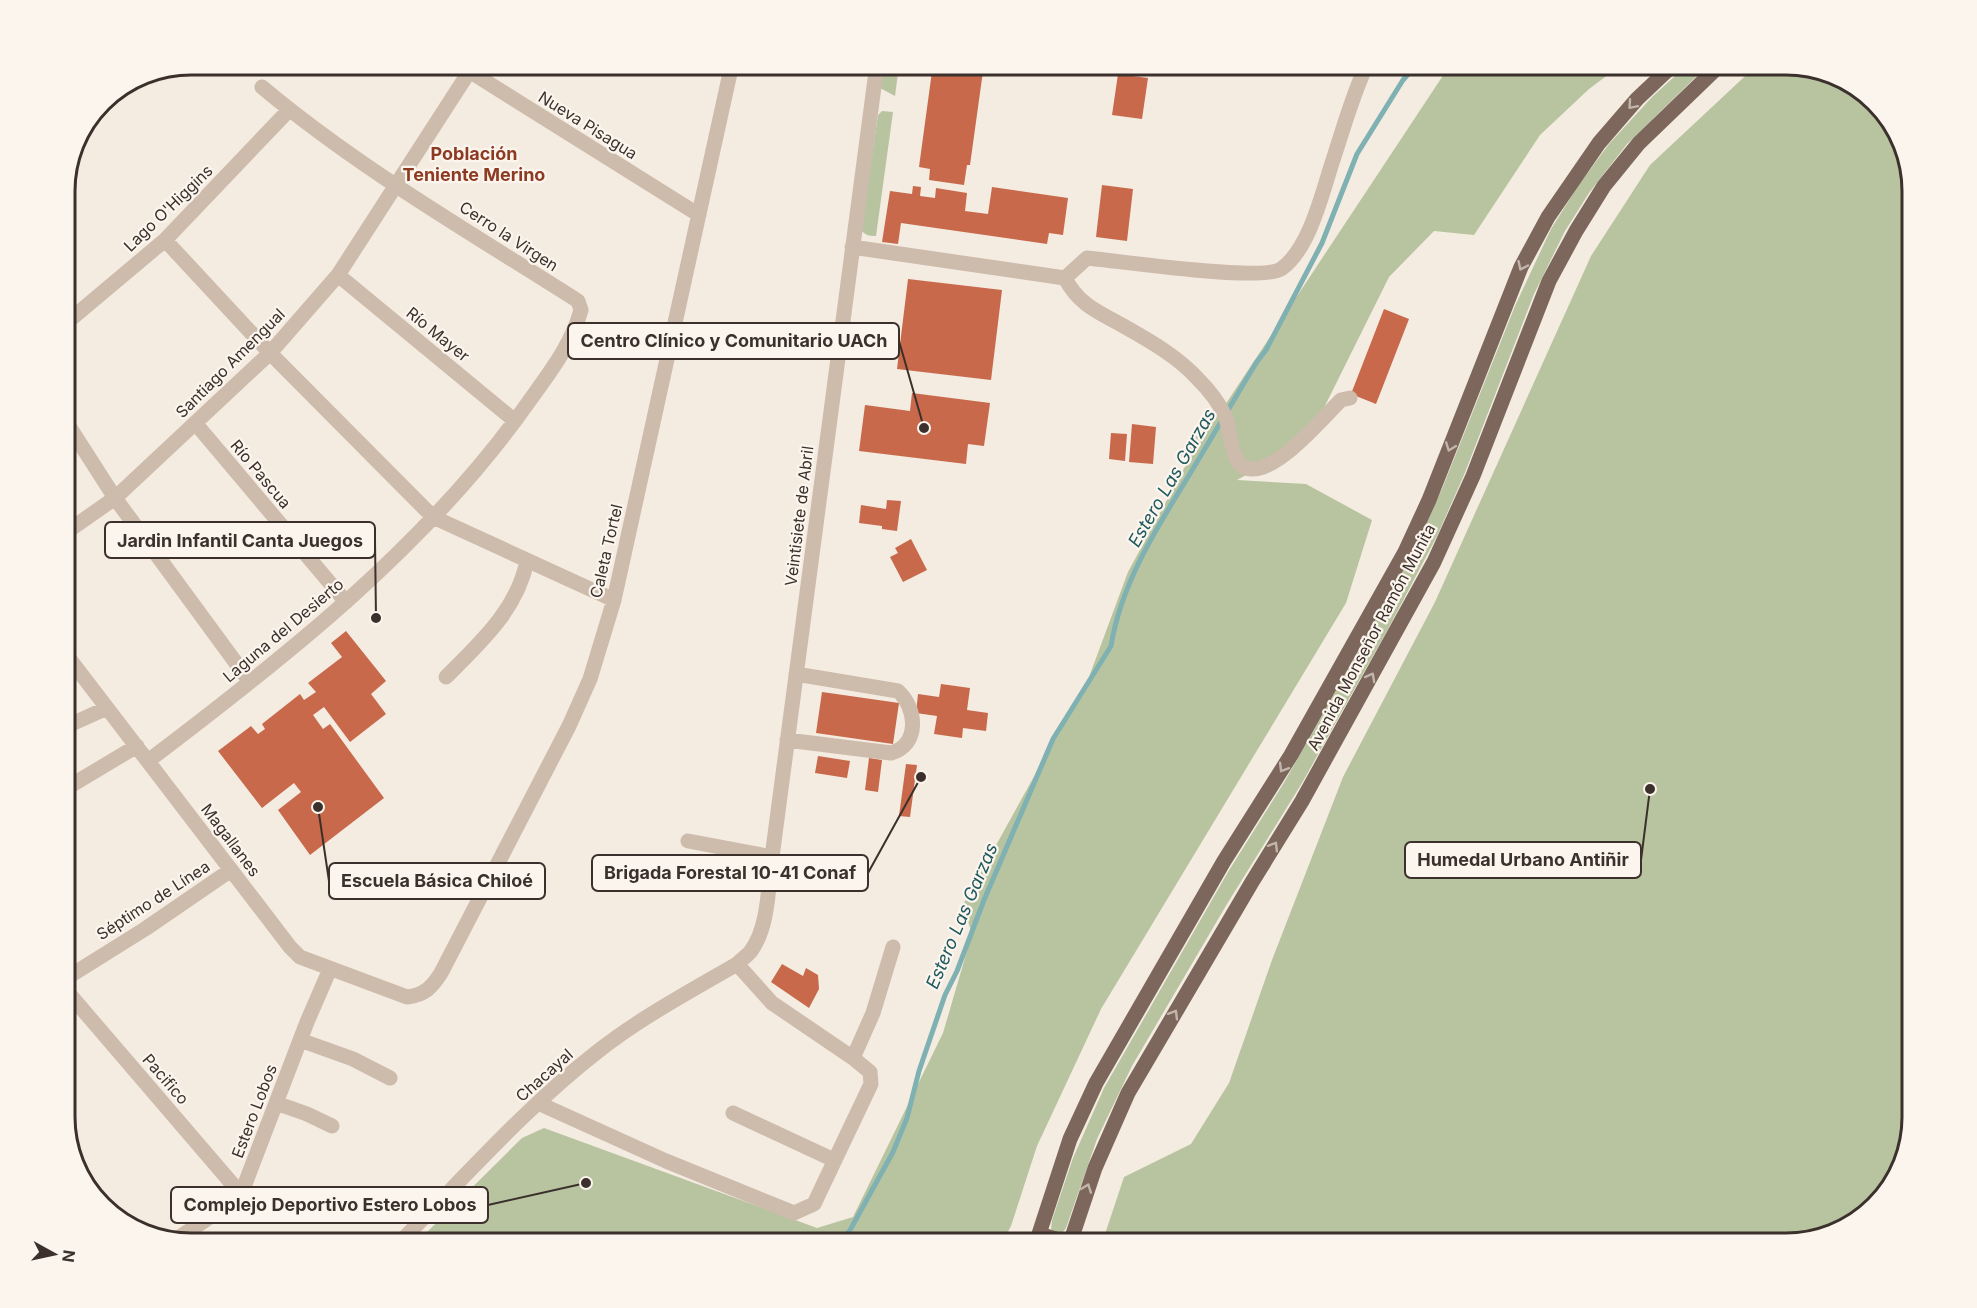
<svg xmlns="http://www.w3.org/2000/svg" width="1977" height="1308" font-family="Inter,sans-serif">
<style>
.green{fill:#b8c4a0}
.lines{fill:none;stroke-linecap:round;stroke-linejoin:round}
.stream{stroke:#7fb0b2;stroke-width:5}
.building{fill:#c8694b}
.minor{stroke:#cdbbac;stroke-width:15}
.major{stroke:#7d675c;stroke-width:15}
.oneway{stroke:#c2b5ac}
.labels{text-anchor:middle;stroke-width:4.5;stroke-linejoin:round;paint-order:stroke}
.street-label{font-size:16px;fill:#3b302b;stroke:#fbf5ee}
.neighbourhood-label{font-size:18px;font-weight:bold;fill:#8c3b22;stroke:#fbf5ee}
.water-label{font-size:18px;font-style:italic;fill:#1f5a5e;stroke:#fbf5ee}
.rim{fill:none;stroke:#3b302b;stroke-width:3}
.leader{fill:none;stroke:#3b302b;stroke-width:2}
.callout-dot{fill:#3b302b;stroke:#fbf5ee;stroke-width:2}
.callout{fill:#fbf5ee;stroke:#3b302b;stroke-width:2}
.callout-label{font-size:18px;text-anchor:middle;font-weight:bold;fill:#3b302b}
</style>
<rect width="100%" height="100%" fill="#f4ebe1"/>
<path class="green" d="M883,65H899L895,96L880,88Z
M1450,65H1621L1589,89L1540,135L1474,235L1434,231L1389,277L1307,442L1237,480L1306,484L1372,520L1346,603L1101,1009L1037,1146L1011,1226L1002,1243H416L522,1138L544,1128L817,1228L853,1217L943,1033L972,934L963,905L1089,677L1128,572L1187,463L1175,458L1221,411Z
M1687,65H1708L1627,144L1589,193L1565,231L1534,294L1464,475L1437,536L1388,629L1302,783L1227,904L1132,1066L1097,1139L1066,1228L1061,1234L1051,1230L1052,1220L1073,1158L1104,1088L1228,872L1285,781L1405,568L1442,489L1515,306L1551,229L1578,186L1609,144L1652,97Z
M1757,65H1786L1856,86L1896,128L1912,190V1118L1891,1187L1849,1227L1787,1243H1460L1446,1235L1426,1243H1102L1124,1177L1191,1144L1229,1083L1272,960L1343,777L1435,602L1591,256L1650,165Z
M882,111L893,112L876,236C869,236 865,235 861,230L878,115Z"/>
<g class="lines">
<path class="stream" d="M832,1243L849,1232L893,1152L907,1118L919,1071L945,995L957,971L984,900L1053,739L1111,646C1121,584 1156,529 1188,477C1211,439 1233,401 1256,363L1266,350L1322,243L1357,154L1403,80L1417,64"/>
</g>
<path class="building" d="M933,64H984L970,165H967L964,185L929,180L930,169L919,167Z
M1118,74L1148,78L1142,119L1112,115Z
M1102,185L1133,189L1127,241L1096,237Z
M913,186L921,187L920,196L935,198L936,188L967,193L965,211L988,214L992,187L1068,198L1063,235L1049,233L1047,244L901,223L898,244L882,242L890,191L912,194Z
M908,279L1002,290L991,380L897,369Z
M1384,309L1409,319L1376,404L1351,394Z
M912,393L990,403L984,446L968,444L966,464L859,451L865,405L910,411Z
M1132,424L1156,427L1153,464L1129,462Z
M1111,433L1127,434L1125,461L1109,459Z
M887,500L901,501L897,531L882,529V526L859,523L861,505L886,509Z
M911,539L927,570L903,582L890,557L898,553L895,548Z
M346,631L386,681L371,694L386,714L350,742L324,707L313,715L323,729L330,724L384,798L310,855L278,810L301,792L294,783L262,808L218,751L251,726L258,734L265,729L262,724L300,694L304,700L316,692L308,683L342,657L331,643Z
M941,684L970,688L967,710L988,713L986,731L963,728L962,738L934,734L937,716L916,713L918,694L939,697Z
M822,692L899,703L893,744L816,733Z
M818,756L850,761L847,778L815,773Z
M869,758L882,760L878,792L865,790Z
M906,764L917,765L910,817L899,816Z
M782,964L803,976L806,968L818,975L819,989L809,1008L771,982Z"/>
<g class="lines">
<path class="minor" d="M458,64L699,215
M165,240L270,353L433,517L614,600
M852,247L1065,278L1087,258C1119,261 1261,282 1281,269C1309,250 1322,194 1332,163C1343,130 1352,96 1367,64
M338,275L515,421
M1065,278C1079,306 1101,313 1127,328C1152,342 1179,358 1198,379C1208,389 1219,403 1225,416C1232,431 1229,469 1252,469C1279,470 1322,419 1341,400L1350,398
M65,324L165,240L289,110
M65,420L115,498L250,682
M196,424L346,602
M65,533L115,498L270,353L338,275L469,72
M65,653L290,947L300,957L407,997C425,995 432,987 441,973L569,726L590,679L614,600L732,64
M446,677C480,643 517,610 527,561
M65,727L107,708
M787,740L891,753C920,745 917,708 898,691L796,674
M148,761C287,656 429,544 530,400C550,372 572,344 581,310L578,301C473,234 357,167 262,87
M65,789L137,746
M688,841L772,857
M737,964L772,1003L853,1058
M65,979L145,929L231,870
M65,989L240,1193
M300,1040L353,1059L390,1078
M276,1103L307,1114L332,1126
M538,1103L666,1161L794,1213L814,1204L871,1084L870,1072L853,1058L873,1013L893,947
M733,1113L834,1160
M177,1239C197,1225 233,1205 245,1184L307,1022L330,969
M399,1243C463,1179 525,1108 597,1052C640,1018 689,992 737,964C741,960 747,956 751,951C769,926 768,887 772,857L877,64"/>
<path class="major" d="M1039,1234L1069,1243
M1036,1243L1070,1139L1096,1083L1224,861L1291,755L1405,552L1429,500L1521,267L1548,217L1599,143L1637,99L1674,64
M1070,1243L1095,1168L1128,1093L1252,882L1302,801L1434,562L1473,476L1549,281L1576,231L1604,186L1639,143L1721,64"/>
</g>
<defs><path id="oneway-chevron" d="M-2-3.5L2.5 0L-2 3.5" fill="none" stroke-width="1.6" stroke-linecap="round" stroke-linejoin="round" transform="scale(1.5)"/></defs>
<g class="oneway">
<use href="#oneway-chevron" transform="translate(1632 105) rotate(131)"/>
<use href="#oneway-chevron" transform="translate(1522 266) rotate(115)"/>
<use href="#oneway-chevron" transform="translate(1450 447) rotate(111)"/>
<use href="#oneway-chevron" transform="translate(1371 677) rotate(-61)"/>
<use href="#oneway-chevron" transform="translate(1283 768) rotate(121)"/>
<use href="#oneway-chevron" transform="translate(1274 846) rotate(-58)"/>
<use href="#oneway-chevron" transform="translate(1174 1014) rotate(-59)"/>
<use href="#oneway-chevron" transform="translate(1087 1188) rotate(-70)"/>
</g>
<g class="labels">
<g class="street-label">
<text transform="translate(588 125) rotate(32)" y="6">Nueva Pisagua</text>
<text transform="translate(168 208) rotate(-44)" y="6">Lago O'Higgins</text>
<text transform="translate(509 236) rotate(33)" y="6">Cerro la Virgen</text>
<text transform="translate(438 334) rotate(39)" y="6">Río Mayer</text>
<text transform="translate(230 363) rotate(-45)" y="6">Santiago Amengual</text>
<text transform="translate(261 474) rotate(50)" y="6">Río Pascua</text>
<text transform="translate(799 516) rotate(-83)" y="6">Veintisiete de Abril</text>
<text transform="translate(606 551) rotate(-77)" y="6">Caleta Tortel</text>
<text transform="translate(283 630) rotate(-40)" y="6">Laguna del Desierto</text>
<text transform="translate(1371 637) rotate(-62)" y="6">Avenida Monseñor Ramón Munita</text>
<text transform="translate(231 840) rotate(53)" y="6">Magallanes</text>
<text transform="translate(153 900) rotate(-33)" y="6">Séptimo de Línea</text>
<text transform="translate(544 1075) rotate(-42)" y="6">Chacayal</text>
<text transform="translate(166 1079) rotate(49)" y="6">Pacifico</text>
<text transform="translate(254 1111) rotate(-69)" y="6">Estero Lobos</text>
</g>
<g class="neighbourhood-label">
<text x="474" y="160">Población<tspan x="474" dy="21">Teniente Merino</tspan></text>
</g>
<g class="water-label">
<text transform="translate(1172 478) rotate(-60)" y="6">Estero Las Garzas</text>
<text transform="translate(962 916) rotate(-67)" y="6">Estero Las Garzas</text>
</g>
</g>
<path d="M0 0H1977V1308H0ZM191 75H1786A116 116 0 0 1 1902 191V1117A116 116 0 0 1 1786 1233H191A116 116 0 0 1 75 1117V191A116 116 0 0 1 191 75Z" fill="#fbf5ee" fill-rule="evenodd"/>
<path class="rim" d="M191 75H1786A116 116 0 0 1 1902 191V1117A116 116 0 0 1 1786 1233H191A116 116 0 0 1 75 1117V191A116 116 0 0 1 191 75Z"/>
<path class="leader" d="M924 428L899 341M376 618L375 540M1650 789L1641 860M921 777L868 873M318 807L329 881M586 1183L488 1205"/>
<g class="callout-dot">
<circle cx="924" cy="428" r="6"/>
<circle cx="376" cy="618" r="6"/>
<circle cx="1650" cy="789" r="6"/>
<circle cx="921" cy="777" r="6"/>
<circle cx="318" cy="807" r="6"/>
<circle cx="586" cy="1183" r="6"/>
</g>
<g class="callout">
<rect x="568" y="323" width="331" height="36" rx="6"/>
<rect x="105" y="522" width="270" height="36" rx="6"/>
<rect x="1405" y="842" width="236" height="36" rx="6"/>
<rect x="592" y="855" width="276" height="36" rx="6"/>
<rect x="329" y="863" width="216" height="36" rx="6"/>
<rect x="171" y="1187" width="317" height="36" rx="6"/>
</g>
<g class="callout-label">
<text x="734" y="347">Centro Clínico y Comunitario UACh</text>
<text x="240" y="547">Jardin Infantil Canta Juegos</text>
<text x="1523" y="866">Humedal Urbano Antiñir</text>
<text x="730" y="879">Brigada Forestal 10-41 Conaf</text>
<text x="437" y="887">Escuela Básica Chiloé</text>
<text x="330" y="1211">Complejo Deportivo Estero Lobos</text>
</g>
<g transform="translate(54 1254) rotate(98)" stroke="#fbf5ee" stroke-width="4.5" paint-order="stroke">
<path d="M0-4.5L10 22L0 15L-10 22Z" fill="#3b302b"/>
<text y="-9" font-size="16" font-weight="bold" text-anchor="middle" fill="#3b302b">N</text>
</g>
</svg>
